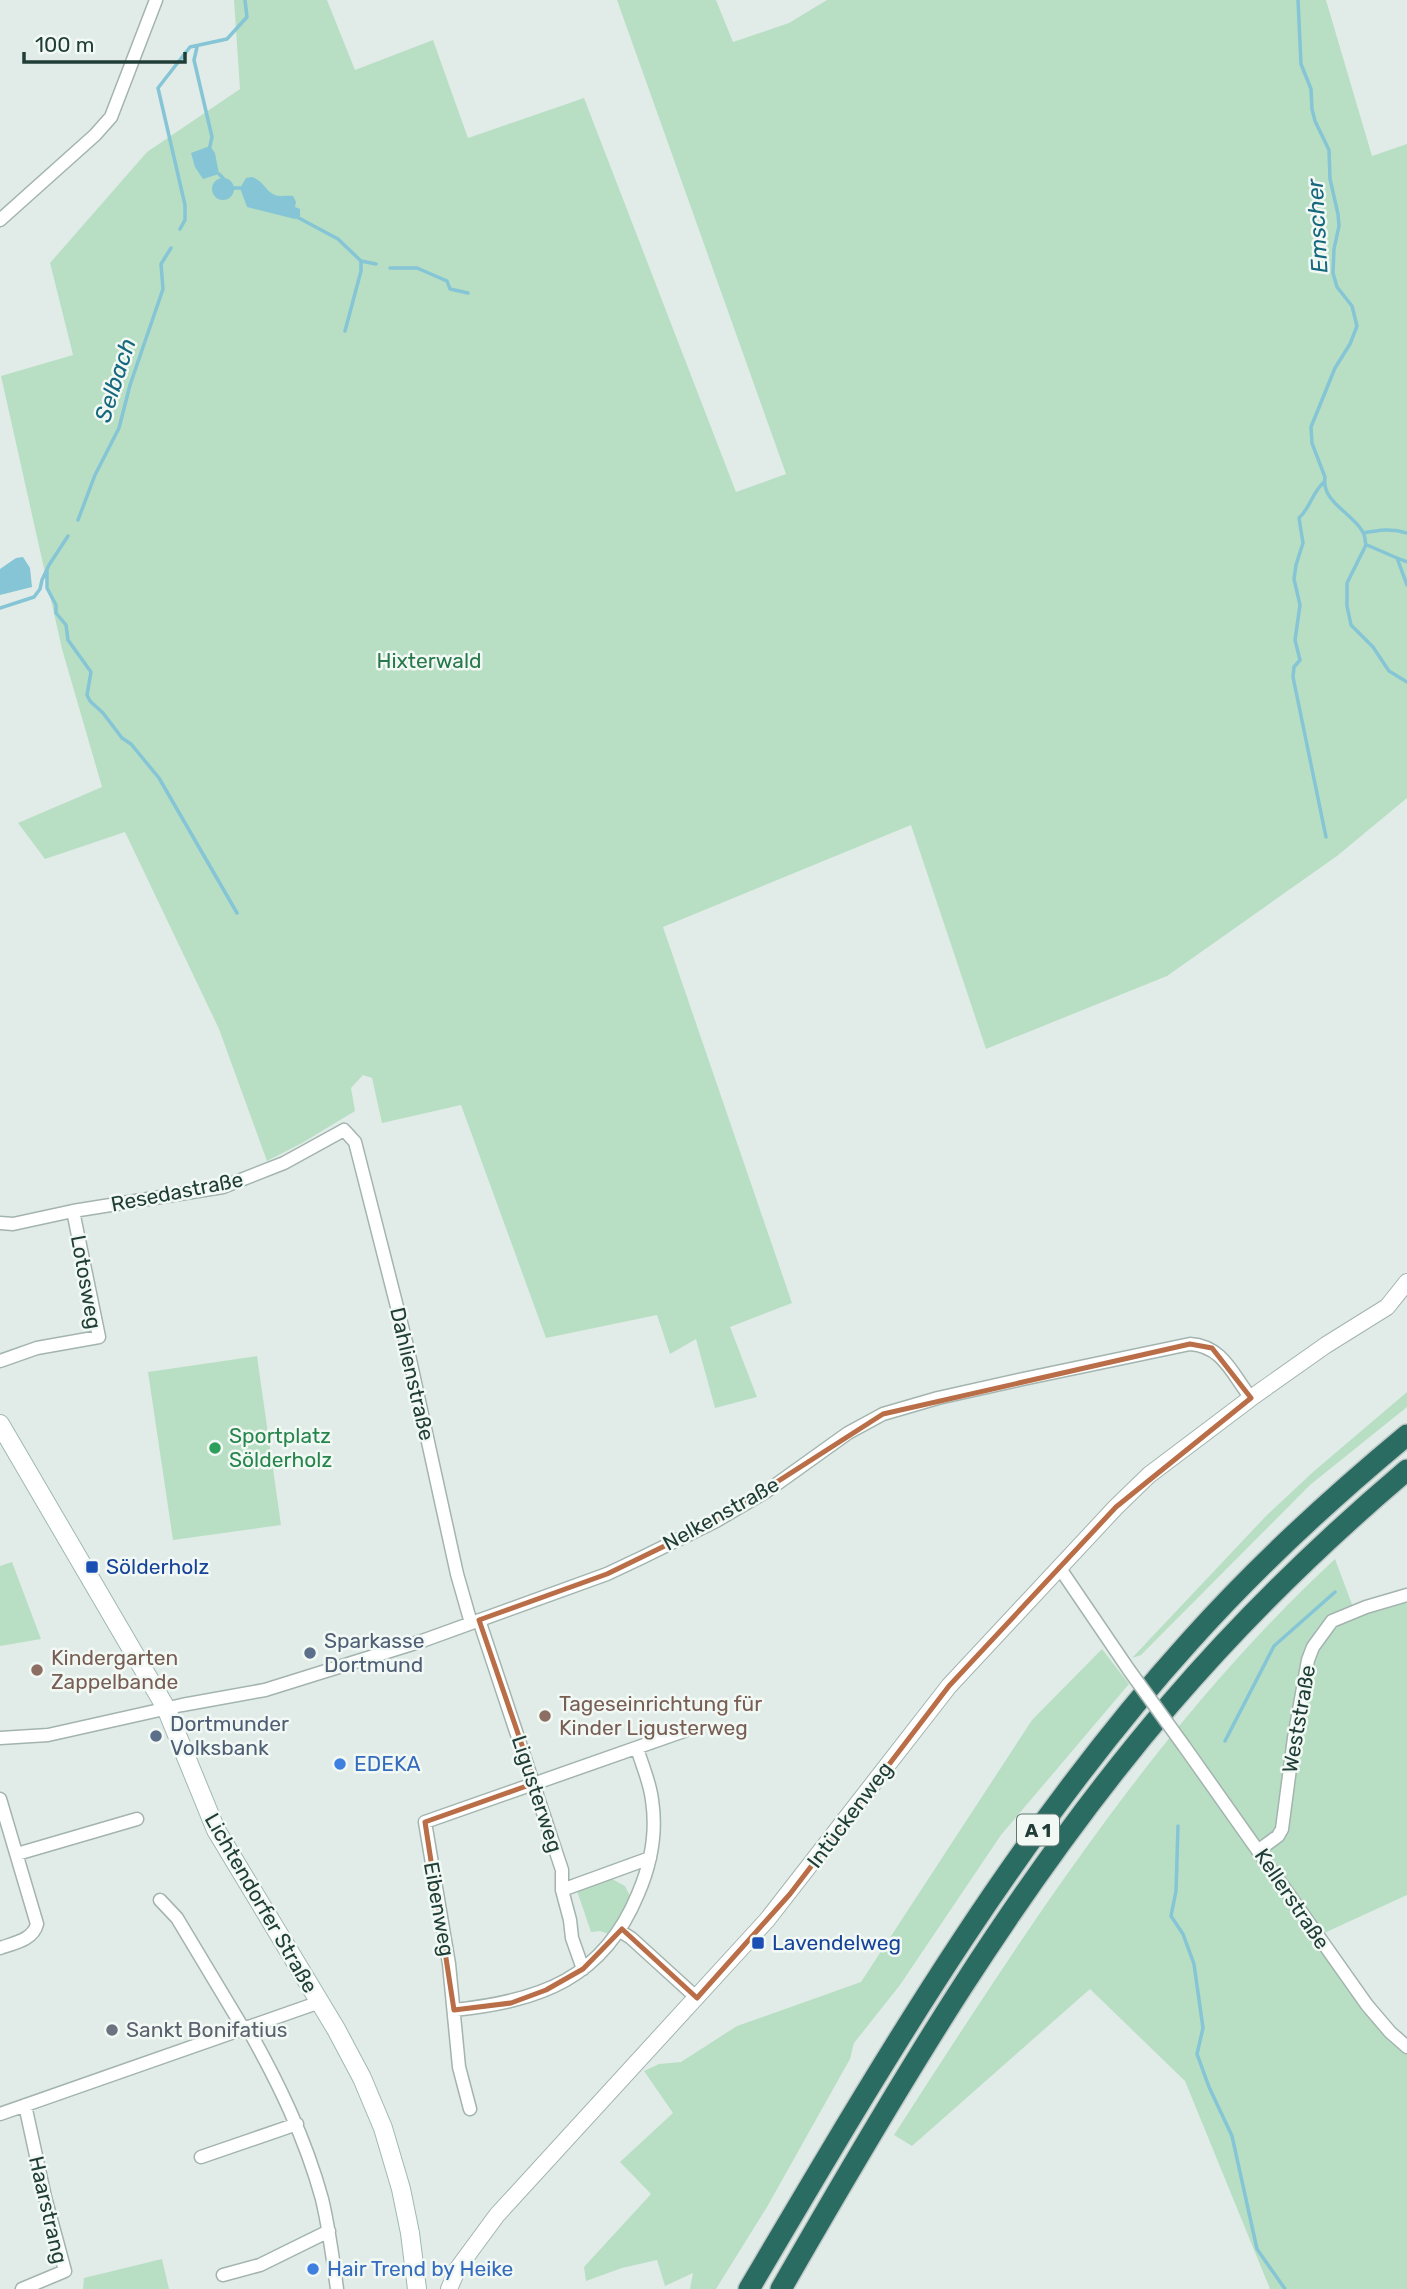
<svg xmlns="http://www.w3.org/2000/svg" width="1407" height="2289" font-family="Rubik,sans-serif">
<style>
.green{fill:#b8dfc4}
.water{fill:#85c5d5}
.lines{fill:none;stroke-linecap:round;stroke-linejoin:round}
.stream{stroke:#85c5d5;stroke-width:3.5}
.minor-casing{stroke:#a3b4af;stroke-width:15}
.tertiary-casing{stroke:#a3b4af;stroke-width:18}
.secondary-casing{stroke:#9eb9b1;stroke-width:20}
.motorway-casing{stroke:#c1c9c7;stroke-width:24}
.minor{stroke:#fff;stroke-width:12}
.tertiary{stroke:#fff;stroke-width:16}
.secondary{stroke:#fff;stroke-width:18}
.motorway{stroke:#2a6c62;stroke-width:21}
.minor-bridge-casing{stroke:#a3b4af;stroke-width:15;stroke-linecap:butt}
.minor-bridge{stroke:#fff;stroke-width:12}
.marked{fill:none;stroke:#b96e48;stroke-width:5;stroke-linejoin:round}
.leisure-dot{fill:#2e9e5b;stroke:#f2f9f5;stroke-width:2.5}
.transit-dot{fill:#1a4fb4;stroke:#f2f9f5;stroke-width:2.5}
.service-dot{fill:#5c6f8a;stroke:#f2f9f5;stroke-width:2.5}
.education-dot{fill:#8d6e63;stroke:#f2f9f5;stroke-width:2.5}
.shop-dot{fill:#3f7fe0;stroke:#f2f9f5;stroke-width:2.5}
.worship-dot{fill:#6b7280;stroke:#f2f9f5;stroke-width:2.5}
.labels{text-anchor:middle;stroke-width:5;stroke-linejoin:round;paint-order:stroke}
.shield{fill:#f2f9f5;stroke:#5f7670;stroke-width:2}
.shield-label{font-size:19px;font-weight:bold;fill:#203e37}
.park-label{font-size:21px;fill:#27784a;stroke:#f2f9f5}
.street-label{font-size:21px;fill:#203e37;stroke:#f2f9f5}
.leisure-label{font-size:21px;fill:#27864d;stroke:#f2f9f5;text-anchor:start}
.transit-label{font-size:21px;fill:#164399;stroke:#f2f9f5;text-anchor:start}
.service-label{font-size:21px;fill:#4e5e75;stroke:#f2f9f5;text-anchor:start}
.education-label{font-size:21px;fill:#785e54;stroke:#f2f9f5;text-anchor:start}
.shop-label{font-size:21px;fill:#366cbe;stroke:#f2f9f5;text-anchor:start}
.worship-label{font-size:21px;fill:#5b616d;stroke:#f2f9f5;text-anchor:start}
.water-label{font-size:23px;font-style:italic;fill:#16687e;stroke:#f2f9f5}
</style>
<rect width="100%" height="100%" fill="#e1ece8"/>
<path class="green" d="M234,0H327L355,70L433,40L468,138L584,98L736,492L786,474L617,0H716L733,42L789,23L827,0H1326L1372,156L1407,144V798L1337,856L1167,976L986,1049L911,825L663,927L792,1303L730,1327L757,1397L715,1408L696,1339L670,1354L657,1315L546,1338L461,1105L382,1123L372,1078L363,1075L351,1088L355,1111L302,1143L267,1161L219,1029L125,832L45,859L18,823L102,787L62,649L1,376L73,355L50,263L147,152L240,89Z
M257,1356L281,1525L173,1540L148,1372Z
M1407,1392V1407L1310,1485L1141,1655L1132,1658L1266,1516L1313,1472Z
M1335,1559L1353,1607L1314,1636L1280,1827L1255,1850L1362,2007L1388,2040L1407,2055V2289H1270L1185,2081L1090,1989L912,2146L894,2135C1025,1932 1157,1724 1335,1559Z
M12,1562L41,1639L0,1646V1566Z
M1407,1600V1895L1322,1934L1262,1850L1284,1834L1312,1661L1328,1632L1345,1619Z
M1102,1649L1129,1684L1001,1835L900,1985L854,2043L850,2059L767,2207L716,2289H690L693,2273L665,2286L657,2260L622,2268L586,2281L584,2267L651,2194L620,2162L673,2113L644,2071L659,2064L681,2062L737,2026L861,1982L1032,1720Z
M612,1879L625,1886L631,1898L609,1934L600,1931L591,1932L577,1891Z
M162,2259L169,2289H83L84,2278Z"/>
<path class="water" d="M210,146L215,153L219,174L203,179L195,167L191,153Z
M252,177C264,181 266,192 275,195C280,197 287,195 293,196L296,202L295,207L300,209V216L295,219L247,207L240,188L246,178Z
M212 189a11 11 0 1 1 22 0a11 11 0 1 1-22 0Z
M23,557L30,568L32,587L0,595V569L16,558Z"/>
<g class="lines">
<path class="stream" d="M1298,0L1301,64L1311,89L1312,109L1315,121L1329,150L1330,179L1338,214L1339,226L1334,249L1333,273L1337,287L1352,306L1357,326L1350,344L1335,368L1311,427L1312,443L1325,477C1321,503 1354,513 1364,534C1365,537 1365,541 1366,545L1347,583V606L1351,625L1373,647L1389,671L1407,682
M197,47L194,60L212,137L210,146
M219,174L223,178
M234,188H240
M297,217L338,239L361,261L376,264
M180,229L185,220V205L158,88L190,47L227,39L247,17L245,0
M390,268H417L447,281L450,289L468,293
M345,331L361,271V262
M1324,482C1311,494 1311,507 1299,518L1303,543L1296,565L1294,579L1300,605L1295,640L1300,660L1294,667L1293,677L1326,837
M78,520L95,475L119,428L130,385L163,289L161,264L171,248
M1363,533C1379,530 1392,528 1407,533
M1367,545L1397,558L1407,585
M1397,558L1407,562
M47,569V588L56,605V613L66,625L68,640L91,672L87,695L90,701L103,713L122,738L131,744L159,778L237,913
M0,608L34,597L40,589L42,580L49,565L68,536
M1225,1741L1274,1646L1335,1592
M1178,1826L1176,1891L1171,1916L1183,1934L1194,1964L1203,2028L1197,2054L1209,2087L1232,2136L1257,2249L1285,2289"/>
<defs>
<path id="minor" d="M0,220L95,135L111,117L156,0
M0,1223L13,1224L73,1211L223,1187L284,1163L344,1130L355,1142L407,1346L457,1574L471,1623
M0,1361L37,1348L99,1337L73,1211
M1059,1567L1129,1670
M479,1620L562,1870V1890L570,1920L572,1938L583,1969
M0,1738L48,1735L182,1705L265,1690L422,1641L607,1574L643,1557L716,1521L767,1491L848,1433L883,1414L938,1398L1023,1379L1190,1344C1223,1346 1232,1374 1251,1398
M1184,1746L1367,2005L1390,2032L1407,2047
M0,1799L37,1924C33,1940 14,1943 0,1948
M1259,1850L1278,1836L1282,1829L1294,1738L1308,1660L1313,1647L1332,1621L1366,1607L1407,1595
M17,1854L137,1819
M562,1890L650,1858
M160,1900L177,1918L243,2028
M620,1931L631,1938L697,1998
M454,2010C540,2001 603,1979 638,1894C651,1864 657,1832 652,1800C650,1782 642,1765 637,1748
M247,2027C278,2082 305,2137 322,2199C329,2228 333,2259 337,2289
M470,2109L459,2067L449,1964L425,1822L684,1731
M0,2114L320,2002
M201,2157L297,2124
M223,2275L260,2265L329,2231
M22,2289L65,2271L45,2197L25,2105"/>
<path id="tertiary" d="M449,2289L458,2268L497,2215L767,1920L949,1686L1116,1507L1149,1475L1251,1398L1326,1345L1387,1307L1407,1282"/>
<path id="secondary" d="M0,1424L166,1708L216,1830L336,2029L362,2078L383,2128L401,2189L410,2233L417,2289"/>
<path id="motorway" d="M749,2289C882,2064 1014,1836 1190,1641C1257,1566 1330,1499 1407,1435
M781,2289C897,2087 1018,1881 1170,1704C1243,1619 1322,1542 1407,1470"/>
</defs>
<use href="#minor" class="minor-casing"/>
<use href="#tertiary" class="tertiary-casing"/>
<use href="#secondary" class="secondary-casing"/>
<use href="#motorway" class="motorway-casing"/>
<use href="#minor" class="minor"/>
<use href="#tertiary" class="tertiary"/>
<use href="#secondary" class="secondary"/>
<use href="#motorway" class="motorway"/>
<defs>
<path id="minor-bridge" d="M1129,1670L1184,1746"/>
</defs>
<use href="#minor-bridge" class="minor-bridge-casing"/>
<use href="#minor-bridge" class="minor-bridge"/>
</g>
<path class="marked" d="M1190,1344L1212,1348L1251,1398L1116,1507L949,1686L790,1894L697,1998L622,1929L583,1969L546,1990L511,2003L454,2010L425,1822L535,1783L479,1620L607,1574L716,1521L883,1414Z"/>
<circle class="leisure-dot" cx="215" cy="1448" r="7"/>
<g class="transit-dot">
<rect x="85" y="1560" width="14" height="14" rx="3.5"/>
<rect x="751" y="1936" width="14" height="14" rx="3.5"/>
</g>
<g class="service-dot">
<circle cx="310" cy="1653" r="7"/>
<circle cx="156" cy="1736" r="7"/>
</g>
<g class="education-dot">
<circle cx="37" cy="1670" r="7"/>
<circle cx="545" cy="1716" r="7"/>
</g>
<g class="shop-dot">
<circle cx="340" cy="1764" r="7"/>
<circle cx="313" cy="2269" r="7"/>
</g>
<circle class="worship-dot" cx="112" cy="2030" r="7"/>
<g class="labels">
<rect class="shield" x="1017" y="1814.5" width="42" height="31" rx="5"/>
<g class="shield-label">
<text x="1038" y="1837">A 1</text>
</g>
<g class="park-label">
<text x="429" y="668">Hixterwald</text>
</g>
<g class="street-label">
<text transform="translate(177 1192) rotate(-11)" y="7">Resedastraße</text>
<text transform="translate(86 1282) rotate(80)" y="7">Lotosweg</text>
<text transform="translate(412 1374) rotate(77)" y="7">Dahlienstraße</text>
<text transform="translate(721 1514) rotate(-29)" y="7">Nelkenstraße</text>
<text transform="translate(1299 1719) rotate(-80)" y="7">Weststraße</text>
<text transform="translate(537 1794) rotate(72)" y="7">Ligusterweg</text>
<text transform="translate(850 1815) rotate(-53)" y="7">Intückenweg</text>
<text transform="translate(1292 1899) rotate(56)" y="7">Kellerstraße</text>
<text transform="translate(261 1903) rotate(60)" y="7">Lichtendorfer Straße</text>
<text transform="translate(439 1909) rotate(80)" y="7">Eibenweg</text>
<text transform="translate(48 2210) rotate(77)" y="7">Haarstrang</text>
</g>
<g class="leisure-label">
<text x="229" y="1443">Sportplatz<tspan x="229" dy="24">Sölderholz</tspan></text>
</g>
<g class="transit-label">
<text x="106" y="1574">Sölderholz</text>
<text x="772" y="1950">Lavendelweg</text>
</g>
<g class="service-label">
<text x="324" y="1648">Sparkasse<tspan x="324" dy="24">Dortmund</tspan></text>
<text x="170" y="1731">Dortmunder<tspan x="170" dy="24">Volksbank</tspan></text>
</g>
<g class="education-label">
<text x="51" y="1665">Kindergarten<tspan x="51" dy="24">Zappelbande</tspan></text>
<text x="559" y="1711">Tageseinrichtung für<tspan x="559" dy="24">Kinder Ligusterweg</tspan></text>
</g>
<g class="shop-label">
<text x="354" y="1771">EDEKA</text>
<text x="327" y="2276">Hair Trend by Heike</text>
</g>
<g class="worship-label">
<text x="126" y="2037">Sankt Bonifatius</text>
</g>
<g class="water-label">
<text transform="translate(1317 226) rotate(-93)" y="8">Emscher</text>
<text transform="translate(115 380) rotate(-72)" y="8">Selbach</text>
</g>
</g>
<path d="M24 52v10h161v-10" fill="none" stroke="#203e37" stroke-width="3.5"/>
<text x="35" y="52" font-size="21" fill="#203e37" stroke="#f2f9f5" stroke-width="5" paint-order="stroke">100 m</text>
</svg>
